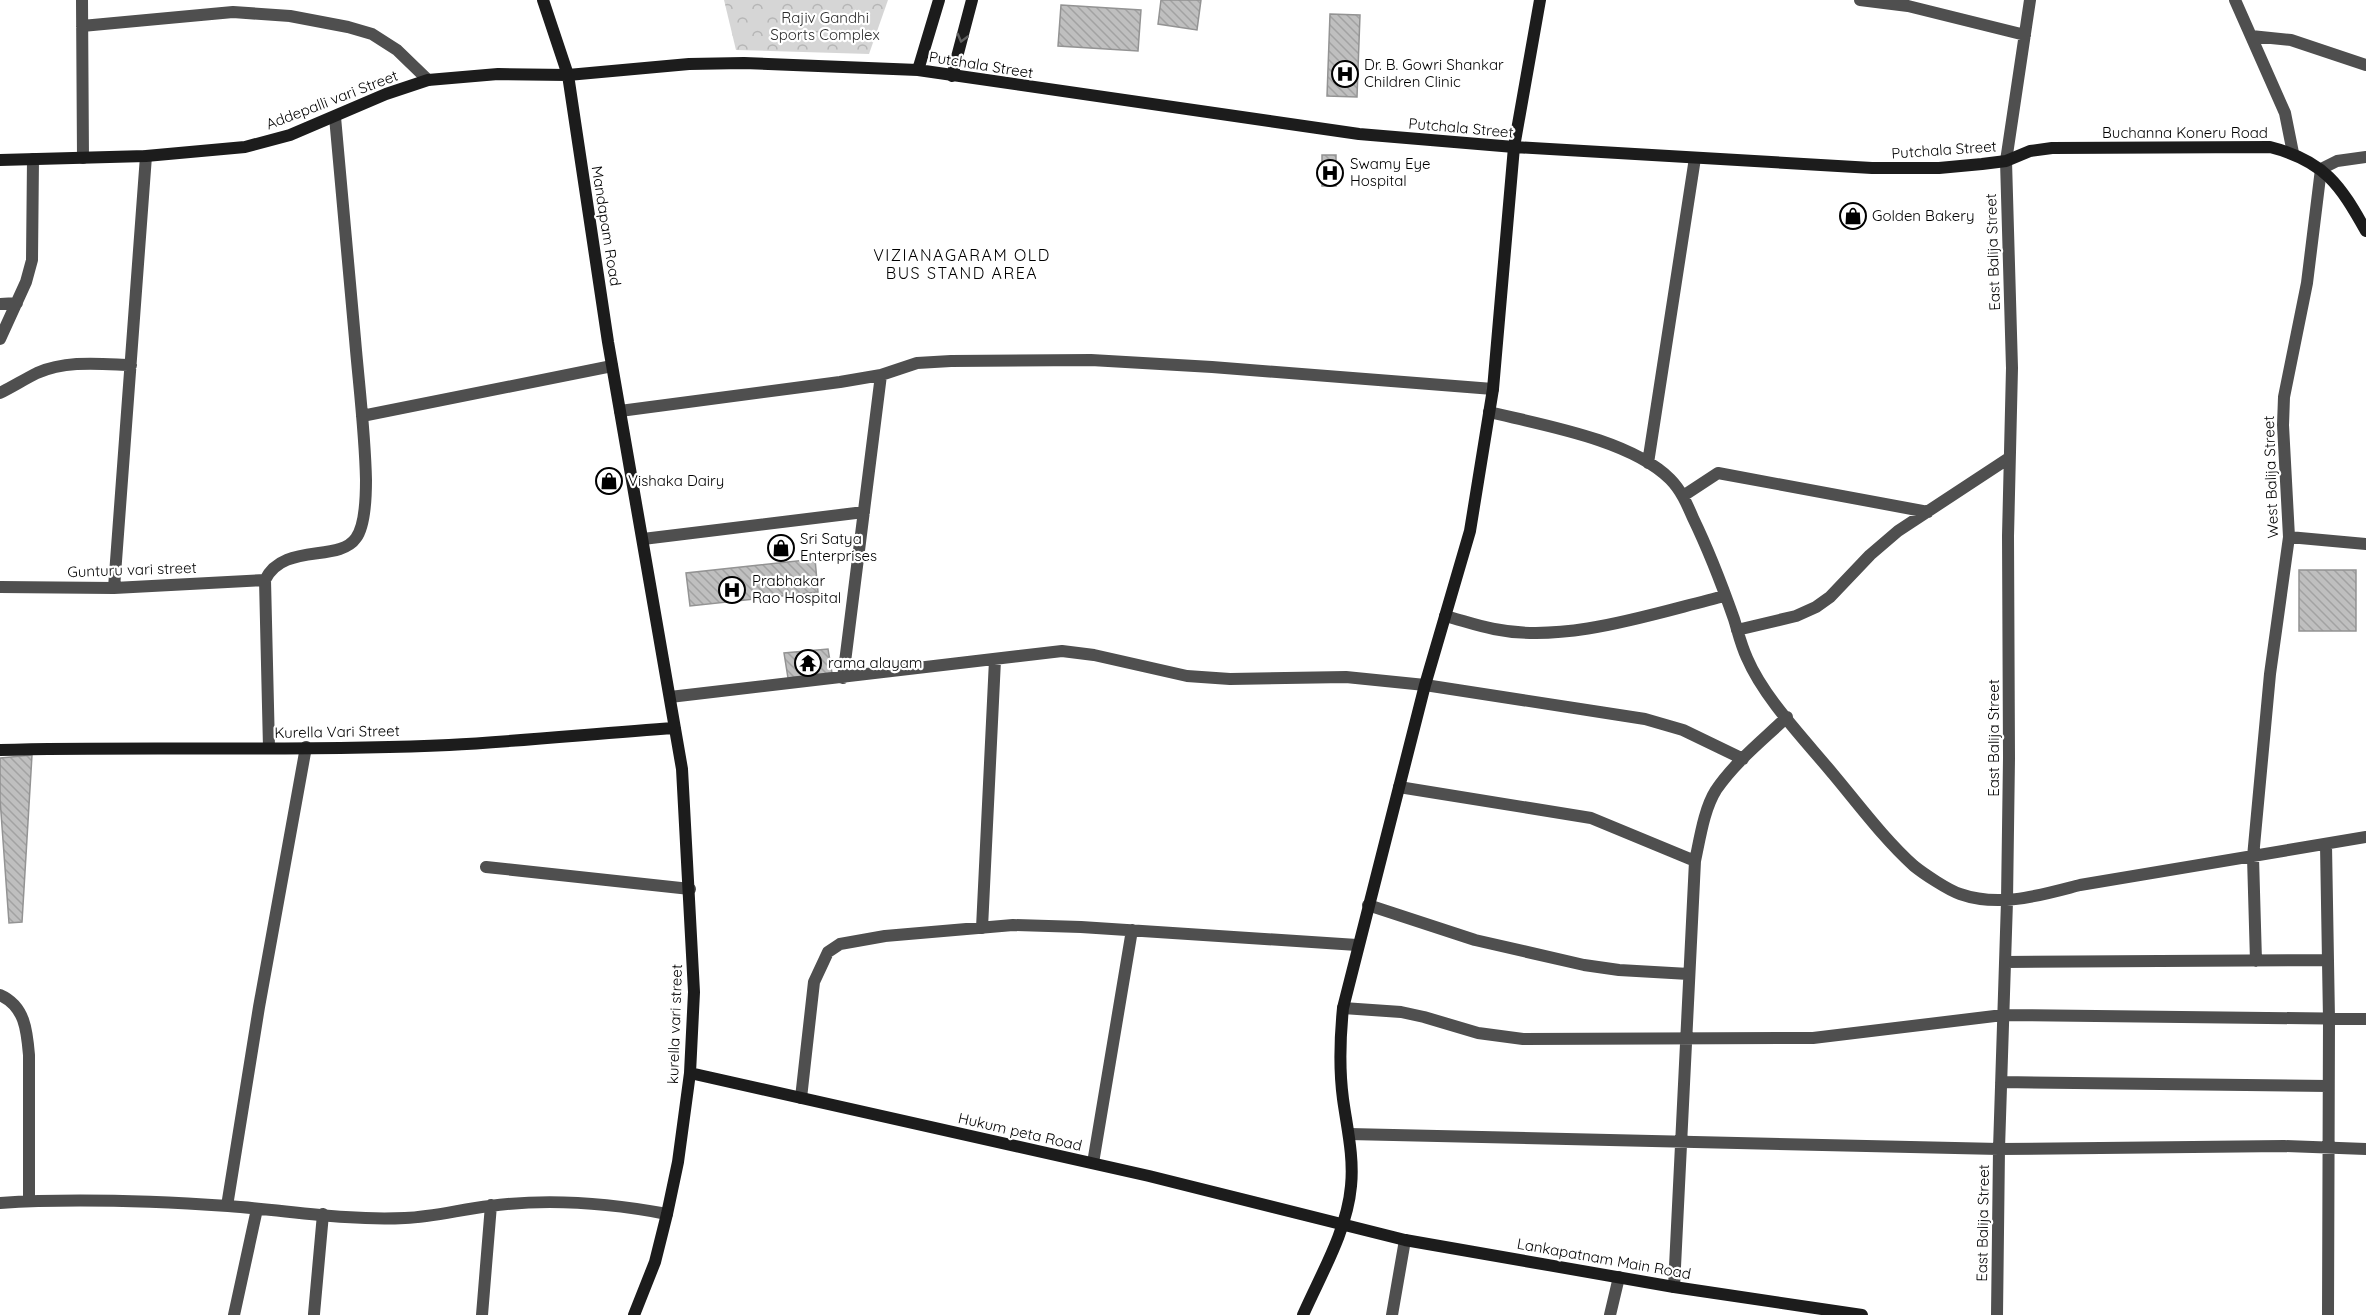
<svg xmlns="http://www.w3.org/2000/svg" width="2366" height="1315" font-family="Quicksand,sans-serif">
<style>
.park{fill:url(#park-crowns)}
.building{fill:url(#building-back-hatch);stroke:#939393;stroke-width:1.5}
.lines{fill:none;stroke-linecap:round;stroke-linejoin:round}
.lane{stroke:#4f4f4f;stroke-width:12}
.street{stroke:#4f4f4f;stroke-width:12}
.secondary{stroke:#1c1c1c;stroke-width:12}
.oneway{stroke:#606060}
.labels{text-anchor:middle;stroke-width:4.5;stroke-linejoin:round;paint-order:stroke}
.park-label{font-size:15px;fill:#2d2d2d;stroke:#fff}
.street-label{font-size:15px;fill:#000;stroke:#fff}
.poi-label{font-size:15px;fill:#000;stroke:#fff;text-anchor:start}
.neighbourhood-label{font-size:16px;letter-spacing:1.5px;fill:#000;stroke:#fff}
</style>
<defs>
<pattern id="park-crowns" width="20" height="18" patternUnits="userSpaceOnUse" patternTransform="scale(1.5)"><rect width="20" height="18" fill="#d6d6d6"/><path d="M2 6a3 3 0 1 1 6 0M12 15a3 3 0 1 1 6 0" fill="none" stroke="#b6b6b6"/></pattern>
<pattern id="building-back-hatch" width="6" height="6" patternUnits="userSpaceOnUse" patternTransform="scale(1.5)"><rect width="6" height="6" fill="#bfbfbf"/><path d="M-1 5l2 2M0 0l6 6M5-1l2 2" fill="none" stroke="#a2a2a2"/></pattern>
</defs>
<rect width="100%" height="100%" fill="#fff"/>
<path class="park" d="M724,0H888L869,54L736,50Z"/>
<path class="building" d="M1161,0H1201L1197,30L1158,24Z
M1061,5L1141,10L1138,51L1058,46Z
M1330,14L1360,15L1357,97L1327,96Z
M1322,155H1336V186H1322Z
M815,559L818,592L690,606L686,573Z
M2299,570H2356V631H2299Z
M828,649L832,673L788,678L784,653Z
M32,755L22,922L9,923L0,799V758Z"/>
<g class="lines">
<path class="lane" d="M486,867L690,889
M314,1314L323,1214"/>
<path class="street" d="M82,0L83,158
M1860,0L1908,6L2025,35
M2235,0L2285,113L2293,153
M82,26L233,12L290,16L348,27L372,34L397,50L428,80
M2251,36L2291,40L2366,65
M0,304L17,303
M0,339L26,282L32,260L33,159
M0,393C12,387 25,379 37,373C67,360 100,364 131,365
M620,411L840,382L881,375L917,363L951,361L1091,360L1212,367L1493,389
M1489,412C1543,425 1631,440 1670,479C1681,490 1687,504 1693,518C1709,551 1722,585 1734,619C1738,632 1741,645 1747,658C1764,698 1805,740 1833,774C1859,805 1884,839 1914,866C1924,874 1948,890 1960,894C2000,908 2041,895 2080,885L2366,837
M362,416L612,366
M1648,463L1695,158
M1683,496L1718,473L1928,512
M2289,537L2366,544
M643,539L864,512
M0,587L114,588L265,580
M114,588L146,156
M1445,616C1461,620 1477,626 1494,629C1567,644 1654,613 1725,596
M1737,630L1796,616L1816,607L1830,597L1870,555L1898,531L2009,458
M843,678L881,375
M670,697L1062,651L1094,655L1187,676L1230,679L1346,677L1425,685L1645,719L1683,730L1743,759
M269,748L265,580C283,542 339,563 356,538C365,526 366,495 366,480C365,433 359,386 355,339C348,265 341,191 335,117
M1399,787L1591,818L1695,861
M2326,845L2329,1019L2328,1315
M1368,905L1475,940L1584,965L1619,970L1689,974
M982,928L995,660
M2256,961L2253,857L2270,674L2289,537L2283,425L2284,397L2307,283L2321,169L2337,161L2366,157
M2005,962L2328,960
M0,995C25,1006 27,1031 29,1055V1201
M1343,1008L1401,1012L1424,1017L1478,1033L1523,1039L1813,1038L2003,1015L2366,1019
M2001,1082L2328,1086
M801,1098L814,982L828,952L840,944L885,936L1013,925L1081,927L1357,945
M1349,1134L1999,1149L2284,1146L2366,1149
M1093,1163L1132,930
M0,1203C75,1198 152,1201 228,1206C286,1210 346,1221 405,1218C434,1217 462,1209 490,1206C549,1198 609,1203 667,1214
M227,1206L259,1007L306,747
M1674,1287L1695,861C1700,838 1704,809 1716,790C1735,762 1763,740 1787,717
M234,1315L257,1209
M482,1315L491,1205
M1392,1315L1405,1240
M1610,1315L1619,1277
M1997,1315L1999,1149L2007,901L2009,758L2008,536L2012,368L2006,161L2030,0"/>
<path class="secondary" d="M543,0L568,75L608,342L682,769L694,992L690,1073L678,1162L667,1214L655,1262L634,1315
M918,70L939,0
M952,76L972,0
M0,160L146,156L245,147L290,135L386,94L428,80L498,74L568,75L689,64L744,63L918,70L1359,134L1514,147L1872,168H1939L1982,164L2006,161L2030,151L2052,148L2270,147C2325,161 2340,185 2366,231
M0,750C149,746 299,752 449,745C524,741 600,733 675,728
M690,1073L1149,1176L1405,1240L1674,1287L1862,1315
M1303,1315C1321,1274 1347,1231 1351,1186C1354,1157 1347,1128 1343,1099C1339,1069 1340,1038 1343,1008L1425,685L1470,531L1493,389L1514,147L1540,0"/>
</g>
<defs><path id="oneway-chevron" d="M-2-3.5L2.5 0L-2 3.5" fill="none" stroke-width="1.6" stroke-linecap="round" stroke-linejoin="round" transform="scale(1.5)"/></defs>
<use class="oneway" href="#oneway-chevron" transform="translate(962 38) rotate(105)"/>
<defs>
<symbol id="hospital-ring" viewBox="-11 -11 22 22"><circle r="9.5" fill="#fff" stroke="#000" stroke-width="1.5"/><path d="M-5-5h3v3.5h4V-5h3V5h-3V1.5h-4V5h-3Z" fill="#000"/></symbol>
<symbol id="shop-ring" viewBox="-11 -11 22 22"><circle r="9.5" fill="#fff" stroke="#000" stroke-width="1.5"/><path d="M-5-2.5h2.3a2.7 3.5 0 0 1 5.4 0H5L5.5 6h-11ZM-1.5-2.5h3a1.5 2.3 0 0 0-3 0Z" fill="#000"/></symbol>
<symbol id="temple-ring" viewBox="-11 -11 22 22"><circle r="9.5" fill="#fff" stroke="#000" stroke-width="1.5"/><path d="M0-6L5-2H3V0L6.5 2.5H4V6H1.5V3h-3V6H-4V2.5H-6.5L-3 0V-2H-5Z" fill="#000"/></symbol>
</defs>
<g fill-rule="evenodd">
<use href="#hospital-ring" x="1330" y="59" width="30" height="30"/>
<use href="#hospital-ring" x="1315" y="158" width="30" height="30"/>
<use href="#shop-ring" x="1838" y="201" width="30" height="30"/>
<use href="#shop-ring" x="594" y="466" width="30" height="30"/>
<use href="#shop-ring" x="766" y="533" width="30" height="30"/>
<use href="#hospital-ring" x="717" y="575" width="30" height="30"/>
<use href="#temple-ring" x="793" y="648" width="30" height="30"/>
</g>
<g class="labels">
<g class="park-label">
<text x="825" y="23">Rajiv Gandhi<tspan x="825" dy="17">Sports Complex</tspan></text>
</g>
<g class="street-label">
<text transform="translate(981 65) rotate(9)" y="5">Putchala Street</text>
<text transform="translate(332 100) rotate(-21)" y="5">Addepalli vari Street</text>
<text transform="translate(1461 128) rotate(5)" y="5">Putchala Street</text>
<text x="2185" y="138">Buchanna Koneru Road</text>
<text transform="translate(1944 150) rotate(-4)" y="5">Putchala Street</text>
<text transform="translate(606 226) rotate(81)" y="5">Mandapam Road</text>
<text transform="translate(1993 252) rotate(-92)" y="5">East Balija Street</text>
<text transform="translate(2271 477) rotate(-92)" y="5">West Balija Street</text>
<text transform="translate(132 570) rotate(-2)" y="5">Gunturu vari street</text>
<text transform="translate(337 732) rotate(-1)" y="5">Kurella Vari Street</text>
<text transform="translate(1994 738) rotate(-90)" y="5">East Balija Street</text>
<text transform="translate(675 1024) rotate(-88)" y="5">kurella vari street</text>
<text transform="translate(1020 1132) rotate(13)" y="5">Hukum peta Road</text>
<text transform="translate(1983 1223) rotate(-89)" y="5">East Balija Street</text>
<text transform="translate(1604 1259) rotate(10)" y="5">Lankapatnam Main Road</text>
</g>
<g class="poi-label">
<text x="1364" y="70">Dr. B. Gowri Shankar<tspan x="1364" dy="17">Children Clinic</tspan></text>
<text x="1350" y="169">Swamy Eye<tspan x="1350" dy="17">Hospital</tspan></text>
<text x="1872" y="221">Golden Bakery</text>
<text x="628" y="486">Vishaka Dairy</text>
<text x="800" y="544">Sri Satya<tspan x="800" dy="17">Enterprises</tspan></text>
<text x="752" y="586">Prabhakar<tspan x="752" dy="17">Rao Hospital</tspan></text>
<text x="828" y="668">rama alayam</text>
</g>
<g class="neighbourhood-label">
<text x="962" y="261">VIZIANAGARAM OLD<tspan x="962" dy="18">BUS STAND AREA</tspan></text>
</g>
</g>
</svg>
